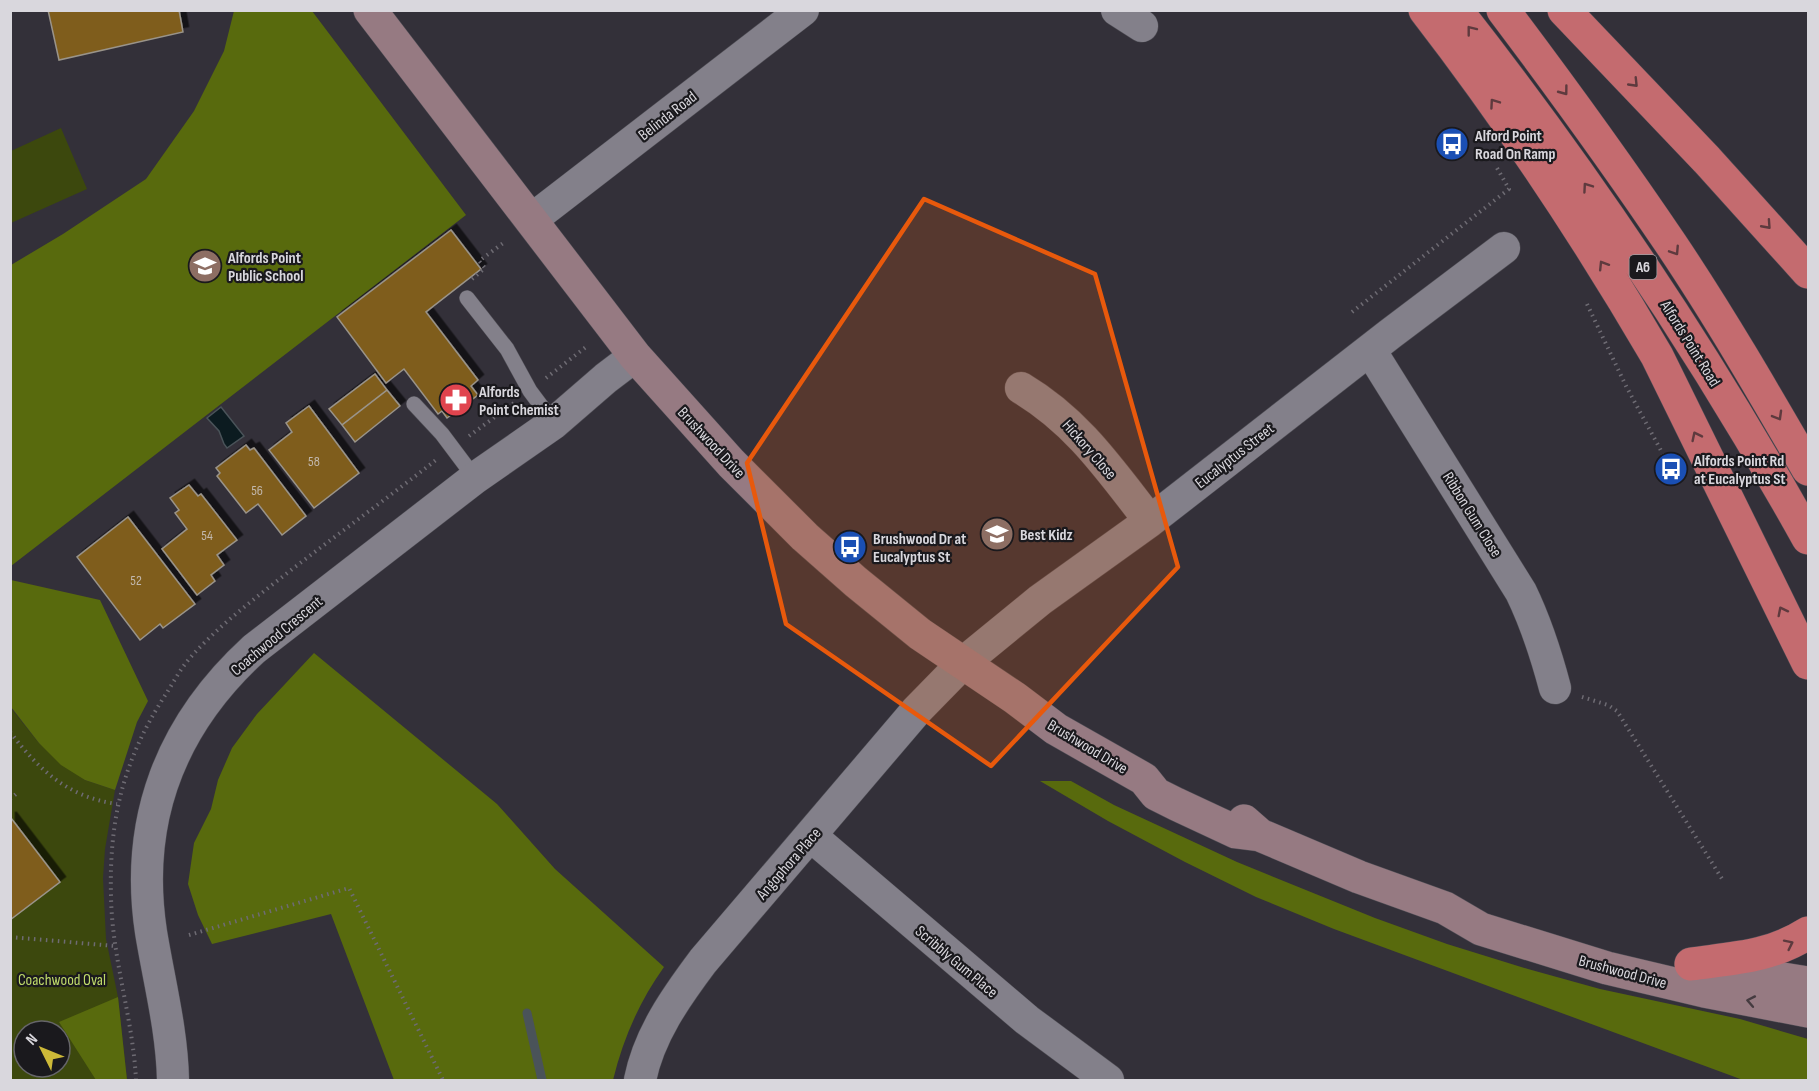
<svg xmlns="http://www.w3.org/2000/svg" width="1819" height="1091" font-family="'Sofia Sans Condensed',sans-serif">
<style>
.green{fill:#3c480d;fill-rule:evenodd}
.forest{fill:#586a0d}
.water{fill:#0c1b20;stroke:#4a5359;stroke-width:1.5}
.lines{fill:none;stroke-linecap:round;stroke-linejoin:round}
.stream{stroke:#4a5359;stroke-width:9}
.building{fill:#7f5d1e;stroke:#9a948a;stroke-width:1.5;filter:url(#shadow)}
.lane-casing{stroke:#4f4d55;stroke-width:16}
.street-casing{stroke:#4f4d55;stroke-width:33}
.secondary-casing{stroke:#4f4d55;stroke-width:34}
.highway-casing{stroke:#4f4d55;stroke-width:34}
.path{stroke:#6e6b73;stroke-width:4;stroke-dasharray:1.5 4.5;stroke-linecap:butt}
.lane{stroke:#83808a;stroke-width:15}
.street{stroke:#83808a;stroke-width:32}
.secondary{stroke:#967a82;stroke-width:33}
.highway{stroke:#c46b6f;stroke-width:33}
.oneway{stroke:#5e3a3e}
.oneway2{stroke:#453b40}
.marked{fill:#e8590c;fill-opacity:0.2;stroke:#e8590c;stroke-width:4.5;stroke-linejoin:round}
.labels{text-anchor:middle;stroke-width:4.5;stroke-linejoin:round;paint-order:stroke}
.number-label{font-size:14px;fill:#c2b8ad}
.shield{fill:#1a191d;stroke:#a09ea3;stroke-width:1.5}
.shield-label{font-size:15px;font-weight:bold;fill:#d9d7dd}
.street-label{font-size:16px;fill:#d9d7dd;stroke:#1a191d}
.poi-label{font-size:16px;font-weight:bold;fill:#d9d7dd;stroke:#1a191d;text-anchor:start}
.park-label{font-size:16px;fill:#bfda6a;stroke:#1a191d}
</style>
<defs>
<filter id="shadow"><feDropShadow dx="5.5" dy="-5.5" stdDeviation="0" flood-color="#0009"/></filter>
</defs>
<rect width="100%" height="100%" fill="#333039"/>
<path class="green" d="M61,128L87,189L11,223V151Z
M10,707L39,743L85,780L115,790L105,849L103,878L106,939L118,997L127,1080H11ZM24,1031H60V1067H24Z"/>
<path class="forest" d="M234,11H312L466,215L11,566V265L63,234L146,179L194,111L224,51Z
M11,580L100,600L148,701L137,722L115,790L85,780L61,765L39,743L11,707Z
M314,653L497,804L555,869L664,967C639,1002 623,1039 613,1080H394L331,914L212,944L198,915L188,884L194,843L211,809L218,780L232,748L257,714Z
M1040,781H1071L1114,805L1237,862L1375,918L1447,944L1528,969L1600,989L1740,1019L1808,1039V1080H1743L1334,929L1256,897L1185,862L1108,821Z
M118,997L127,1080H96L59,1022Z"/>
<path class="water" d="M221,407L244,436L227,448L224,444L219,431L207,418Z"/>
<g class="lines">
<path class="stream" d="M527,1013L542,1080"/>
</g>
<path class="building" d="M48,10H179L183,32L59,60Z
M451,230L481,269L426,312L478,380L471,386L478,395L447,418L442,411L438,414L404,369L386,383L337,317Z
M375,374L387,390L342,425L329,409Z
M387,390L400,406L355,442L342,425Z
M309,406L359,473L314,508L269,450L292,432L286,423Z
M246,445L250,450L254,448L306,516L282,535L258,504L246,513L217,476L220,473L216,468Z
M189,485L198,496L201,494L237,540L217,555L224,565L211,575L215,581L197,595L162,549L187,529L175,513L179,510L170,498Z
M128,517L195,604L163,628L160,624L140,640L77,557Z
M11,818L60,882L10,920V818Z"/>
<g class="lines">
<defs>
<path id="lane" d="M467,298L507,349L530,391L554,423
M414,404L442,434L475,478"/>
<path id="street" d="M1117,10L1142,26
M531,220L803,10
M1370,350L1521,592C1536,623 1546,654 1555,688
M1021,388C1078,422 1110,470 1150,521
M811,836L1027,1020L1108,1080
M173,1080C172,1030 159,981 151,932C134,820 171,725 254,649L475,478L554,423L606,378L635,356
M640,1080C649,1035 676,997 703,961L917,710L963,663L1040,600L1150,521L1390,334L1504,248"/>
<path id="secondary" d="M370,10L635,356L731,463L805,537L856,582L920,634L1015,698L1056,729L1144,779L1156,794L1176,804L1236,832L1260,835
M1244,821L1260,835L1359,877L1445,908L1481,929L1607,968L1704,991L1808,1011
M1701,966L1808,983"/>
<path id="highway" d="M1425,10C1510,120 1587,236 1657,356L1808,663
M1456,10C1587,177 1705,353 1808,538
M1503,10C1561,87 1617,164 1671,244C1720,317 1764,393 1808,469
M1564,10L1707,160L1808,272
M1691,964C1735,958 1770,957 1808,933"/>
</defs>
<use href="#lane" class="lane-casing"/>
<use href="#street" class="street-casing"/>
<use href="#secondary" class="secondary-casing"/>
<use href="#highway" class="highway-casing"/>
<path class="path" d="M472,279L485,268L479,261L506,241
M1587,304L1626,386L1671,469
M1352,312L1509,189L1497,168L1500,166
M546,378L586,347
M469,436L514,403
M1582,697L1608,705L1617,711L1724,882
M10,732C40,771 68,797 117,804
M10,799L16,794
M189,935L349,888L443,1080
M10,937L115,946
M136,1080C133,1018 112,959 111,896C109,820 123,761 164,697C172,685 179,671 189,659C220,624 258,596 295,567C342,531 390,496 436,460"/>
<use href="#lane" class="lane"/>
<use href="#street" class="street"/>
<use href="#secondary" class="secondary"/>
<use href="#highway" class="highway"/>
</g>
<defs><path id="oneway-chevron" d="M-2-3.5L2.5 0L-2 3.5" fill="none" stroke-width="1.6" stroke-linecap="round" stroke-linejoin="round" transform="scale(1.5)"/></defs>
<g class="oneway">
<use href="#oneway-chevron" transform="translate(1471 30) rotate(-128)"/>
<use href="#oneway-chevron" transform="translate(1634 83) rotate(46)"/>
<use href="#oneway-chevron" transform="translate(1564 91) rotate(53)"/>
<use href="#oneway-chevron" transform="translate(1494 103) rotate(-125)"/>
<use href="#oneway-chevron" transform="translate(1587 187) rotate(-125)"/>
<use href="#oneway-chevron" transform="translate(1767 225) rotate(48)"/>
<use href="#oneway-chevron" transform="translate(1675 251) rotate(57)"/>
<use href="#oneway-chevron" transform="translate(1603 265) rotate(-122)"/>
<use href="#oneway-chevron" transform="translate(1778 416) rotate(60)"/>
<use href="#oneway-chevron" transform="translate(1696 436) rotate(-116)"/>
<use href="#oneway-chevron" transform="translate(1782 611) rotate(-117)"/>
<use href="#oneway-chevron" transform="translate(1789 944) rotate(-26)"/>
</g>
<use class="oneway2" href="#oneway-chevron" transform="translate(1751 1001) rotate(-169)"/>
<path class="marked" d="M924,199L1095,274L1178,567L991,766L786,624L747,463Z"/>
<defs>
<symbol id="bus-disc" viewBox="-11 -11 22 22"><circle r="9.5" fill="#1a4fb4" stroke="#1a191d"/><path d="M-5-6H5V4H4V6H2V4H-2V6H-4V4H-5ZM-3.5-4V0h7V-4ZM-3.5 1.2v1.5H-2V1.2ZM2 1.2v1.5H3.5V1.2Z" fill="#fff"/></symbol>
<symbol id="school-disc" viewBox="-11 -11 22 22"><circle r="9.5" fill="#8d6e63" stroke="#1a191d"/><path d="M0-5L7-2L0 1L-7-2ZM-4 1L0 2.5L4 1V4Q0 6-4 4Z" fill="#fff"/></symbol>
<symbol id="pharmacy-disc" viewBox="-11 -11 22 22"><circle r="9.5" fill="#e0444e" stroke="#1a191d"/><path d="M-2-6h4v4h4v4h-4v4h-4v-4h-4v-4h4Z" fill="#fff"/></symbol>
</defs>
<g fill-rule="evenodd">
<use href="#bus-disc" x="1433" y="125" width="38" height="38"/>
<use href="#school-disc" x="186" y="247" width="38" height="38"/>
<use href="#pharmacy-disc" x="437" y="381" width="38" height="38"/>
<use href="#bus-disc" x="1652" y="450" width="38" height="38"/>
<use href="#school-disc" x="978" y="515" width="38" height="38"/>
<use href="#bus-disc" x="831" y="528" width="38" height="38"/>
</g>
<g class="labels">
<g class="number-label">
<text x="314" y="466">58</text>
<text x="257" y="495">56</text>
<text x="207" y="540">54</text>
<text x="136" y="585">52</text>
</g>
<rect class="shield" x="1629.5" y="255" width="27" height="24" rx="4.5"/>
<g class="shield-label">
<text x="1643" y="272">A6</text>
</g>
<g class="street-label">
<text transform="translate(667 115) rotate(-38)" y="6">Belinda Road</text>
<text transform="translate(1691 343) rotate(58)" y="6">Alfords Point Road</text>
<text transform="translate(712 442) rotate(47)" y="6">Brushwood Drive</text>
<text transform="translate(1090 449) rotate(49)" y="6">Hickory Close</text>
<text transform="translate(1234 455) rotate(-38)" y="6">Eucalyptus Street</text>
<text transform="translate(1473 514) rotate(58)" y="6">Ribbon Gum Close</text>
<text transform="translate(276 635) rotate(-40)" y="6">Coachwood Crescent</text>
<text transform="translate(1088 746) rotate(31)" y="6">Brushwood Drive</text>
<text transform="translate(788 863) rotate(-49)" y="6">Angophora Place</text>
<text transform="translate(957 961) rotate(40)" y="6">Scribbly Gum Place</text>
<text transform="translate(1623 971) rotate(15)" y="6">Brushwood Drive</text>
</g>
<g class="poi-label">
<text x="1475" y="141">Alford Point<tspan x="1475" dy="18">Road On Ramp</tspan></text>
<text x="228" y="263">Alfords Point<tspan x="228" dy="18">Public School</tspan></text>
<text x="479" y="397">Alfords<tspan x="479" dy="18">Point Chemist</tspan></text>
<text x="1694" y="466">Alfords Point Rd<tspan x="1694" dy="18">at Eucalyptus St</tspan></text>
<text x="1020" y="540">Best Kidz</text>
<text x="873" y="544">Brushwood Dr at<tspan x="873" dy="18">Eucalyptus St</tspan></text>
</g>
<g class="park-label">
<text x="62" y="985">Coachwood Oval</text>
</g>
</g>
<rect width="1819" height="1091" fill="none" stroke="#d9d7dd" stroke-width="24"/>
<g transform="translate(42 1049) rotate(313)"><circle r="28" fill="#1a191d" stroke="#66656a" stroke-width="1.5"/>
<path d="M0-4.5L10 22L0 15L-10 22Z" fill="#cdb938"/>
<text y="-9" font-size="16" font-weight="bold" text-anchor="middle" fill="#d9d7dd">N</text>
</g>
</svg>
